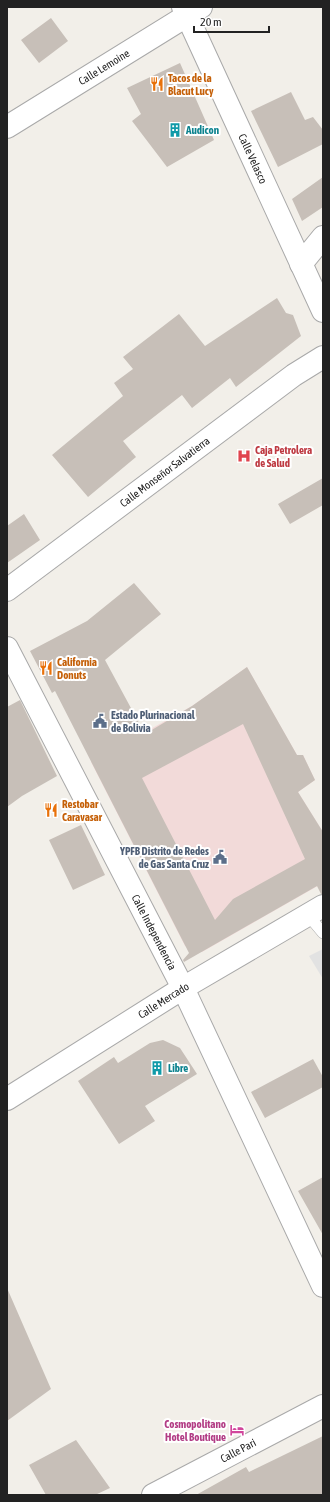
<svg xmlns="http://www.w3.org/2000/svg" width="330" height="1502" font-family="'Asap Condensed',sans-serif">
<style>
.commercial{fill:#f2dad9}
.parking{fill:#e2e2e2}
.building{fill:#c7bfb8;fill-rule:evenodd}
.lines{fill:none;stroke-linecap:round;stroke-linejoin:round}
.service-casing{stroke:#a9a9a9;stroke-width:12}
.minor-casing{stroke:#a9a9a9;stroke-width:24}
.tertiary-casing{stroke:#a9a9a9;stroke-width:24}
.service{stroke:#fff;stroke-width:11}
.minor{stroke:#fff;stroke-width:22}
.tertiary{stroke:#fff;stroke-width:22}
.labels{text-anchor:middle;stroke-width:4;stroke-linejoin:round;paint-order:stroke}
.street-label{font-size:11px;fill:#222;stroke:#fff}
.food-label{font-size:11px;font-weight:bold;fill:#c56008;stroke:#fff;text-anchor:start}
.culture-label{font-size:11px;font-weight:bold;fill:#0d838f;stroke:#fff;text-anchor:start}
.health-label{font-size:11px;font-weight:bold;fill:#be3a42;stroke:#fff;text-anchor:start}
.service-label{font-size:11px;font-weight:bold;fill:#4e5e75;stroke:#fff;text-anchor:start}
.hotel-label{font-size:11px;font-weight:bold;fill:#b23c85;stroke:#fff;text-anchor:end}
</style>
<rect width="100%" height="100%" fill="#f2efe9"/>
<path class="commercial" d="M247,667L297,755H303L315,780L298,792L323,832V883L202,952L185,946L91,762L192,706Z"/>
<path class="parking" d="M323,949V979L309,956Z"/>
<path class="building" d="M51,18L68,41L39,63L21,40Z
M180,63L214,140L167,167L132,121L141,114L127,88Z
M291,92L305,120L313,117L323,130V144L278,167L251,111Z
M323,177V207L302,221L292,199Z
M277,298L286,313L293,315L301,336L236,387L230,378L192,408L182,395L123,441L136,457L88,497L52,455L123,396L114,383L133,369L123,357L179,314L205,346Z
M323,478V505L290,524L278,504Z
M24,514L40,540L7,563V526Z
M134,583L161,614L105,660L145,734L192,706L247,667L297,755H303L315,780L298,792L323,832V894H321L317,886L184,962L183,960L189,953L55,691L52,693L30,651L87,621ZM243,724L305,859L233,899L215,920L142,778Z
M20,700L57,776L22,796L7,807V707Z
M81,825L105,875L73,890L49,840Z
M163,1040L180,1048L197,1074L145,1106L155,1121L119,1144L78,1081L114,1057L118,1063L150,1043Z
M313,1059L323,1077V1087L265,1118L251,1092Z
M323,1177V1235L298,1191Z
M7,1288L51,1389L7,1421Z
M323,1436V1495H196L246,1467L249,1472Z
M76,1440L110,1488L95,1495H46L29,1465Z"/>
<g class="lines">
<defs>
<path id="service" d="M308,915L323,933"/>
<g id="minor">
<path d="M301,264L323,237"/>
<path id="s1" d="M7,590L294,375L323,357"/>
<path id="s2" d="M7,648L183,988L323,1286"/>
</g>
<g id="tertiary">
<path id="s3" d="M183,7L323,311"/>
<path id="s4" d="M7,127L201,7"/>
<path id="s5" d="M7,1099L183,988L323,906"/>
<path id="s6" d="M153,1495L323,1406"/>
</g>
</defs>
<use href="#service" class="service-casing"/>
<use href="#minor" class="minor-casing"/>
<use href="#tertiary" class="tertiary-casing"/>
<use href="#service" class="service"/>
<use href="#minor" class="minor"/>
<use href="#tertiary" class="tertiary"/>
</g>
<defs>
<symbol id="restaurant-bare" viewBox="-9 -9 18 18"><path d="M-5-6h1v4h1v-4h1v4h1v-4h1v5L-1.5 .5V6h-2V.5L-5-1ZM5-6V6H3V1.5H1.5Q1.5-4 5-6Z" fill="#e8710a" stroke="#fff" stroke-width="2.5" paint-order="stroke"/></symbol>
<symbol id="building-bare" viewBox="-9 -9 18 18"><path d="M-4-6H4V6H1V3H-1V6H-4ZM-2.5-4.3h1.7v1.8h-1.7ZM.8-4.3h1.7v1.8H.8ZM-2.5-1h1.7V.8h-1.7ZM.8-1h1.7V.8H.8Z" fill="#0f9aa8" stroke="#fff" stroke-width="2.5" paint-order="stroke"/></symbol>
<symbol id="hospital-bare" viewBox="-9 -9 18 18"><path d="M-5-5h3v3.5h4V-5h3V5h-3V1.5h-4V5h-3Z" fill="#e0444e" stroke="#fff" stroke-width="2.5" paint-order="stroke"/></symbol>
<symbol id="civic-bare" viewBox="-9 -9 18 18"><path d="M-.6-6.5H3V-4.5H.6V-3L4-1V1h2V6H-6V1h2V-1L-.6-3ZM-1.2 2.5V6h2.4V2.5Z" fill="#5c6f8a" stroke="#fff" stroke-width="2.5" paint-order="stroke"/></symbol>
<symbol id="hotel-bare" viewBox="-9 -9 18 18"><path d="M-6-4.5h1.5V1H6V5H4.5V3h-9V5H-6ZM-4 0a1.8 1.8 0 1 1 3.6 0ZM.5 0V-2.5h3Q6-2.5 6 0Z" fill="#d1479c" stroke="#fff" stroke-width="2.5" paint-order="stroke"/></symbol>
</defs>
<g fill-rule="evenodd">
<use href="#restaurant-bare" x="147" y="74" width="20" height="20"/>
<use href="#building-bare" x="165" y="120" width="20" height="20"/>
<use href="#hospital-bare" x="234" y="446" width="20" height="20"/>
<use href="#restaurant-bare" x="36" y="658" width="20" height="20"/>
<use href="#civic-bare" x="90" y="711" width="20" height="20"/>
<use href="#restaurant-bare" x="41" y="800" width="20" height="20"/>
<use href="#civic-bare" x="210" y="847" width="20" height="20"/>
<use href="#building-bare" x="147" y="1058" width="20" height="20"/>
<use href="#hotel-bare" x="227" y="1420" width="20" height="20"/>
</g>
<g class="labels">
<g class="street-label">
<text dy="4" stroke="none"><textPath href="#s4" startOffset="114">Calle Lemoine</textPath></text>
<text dy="4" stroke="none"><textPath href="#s3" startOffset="167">Calle Velasco</textPath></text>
<text dy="4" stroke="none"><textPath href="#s1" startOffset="197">Calle Monseñor Salvatierra</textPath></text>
<text dy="4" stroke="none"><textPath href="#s2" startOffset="320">Calle Independencia</textPath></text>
<text dy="4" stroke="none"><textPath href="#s5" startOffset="185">Calle Mercado</textPath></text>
<text dy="4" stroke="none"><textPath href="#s6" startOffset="96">Calle Pari</textPath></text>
</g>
<g class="food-label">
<text x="168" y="82">Tacos de la<tspan x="168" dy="13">Blacut Lucy</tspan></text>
<text x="57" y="666">California<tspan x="57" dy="13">Donuts</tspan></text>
<text x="62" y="808">Restobar<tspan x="62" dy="13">Caravasar</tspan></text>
</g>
<g class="culture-label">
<text x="186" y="134">Audicon</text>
<text x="168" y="1072">Libre</text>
</g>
<g class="health-label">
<text x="255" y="454">Caja Petrolera<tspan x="255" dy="13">de Salud</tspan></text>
</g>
<g class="service-label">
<text x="111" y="719">Estado Plurinacional<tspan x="111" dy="13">de Bolivia</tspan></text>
<text x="209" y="855" text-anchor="end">YPFB Distrito de Redes<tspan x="209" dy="13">de Gas Santa Cruz</tspan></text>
</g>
<g class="hotel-label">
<text x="226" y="1428">Cosmopolitano<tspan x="226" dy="13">Hotel Boutique</tspan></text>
</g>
</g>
<rect width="330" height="1502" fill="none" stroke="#222222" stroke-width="16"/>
<path d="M194 26v6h75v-6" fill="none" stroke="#222222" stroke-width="2"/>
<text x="200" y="26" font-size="12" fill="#222222" stroke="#ffffff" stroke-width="3" paint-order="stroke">20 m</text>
</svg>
